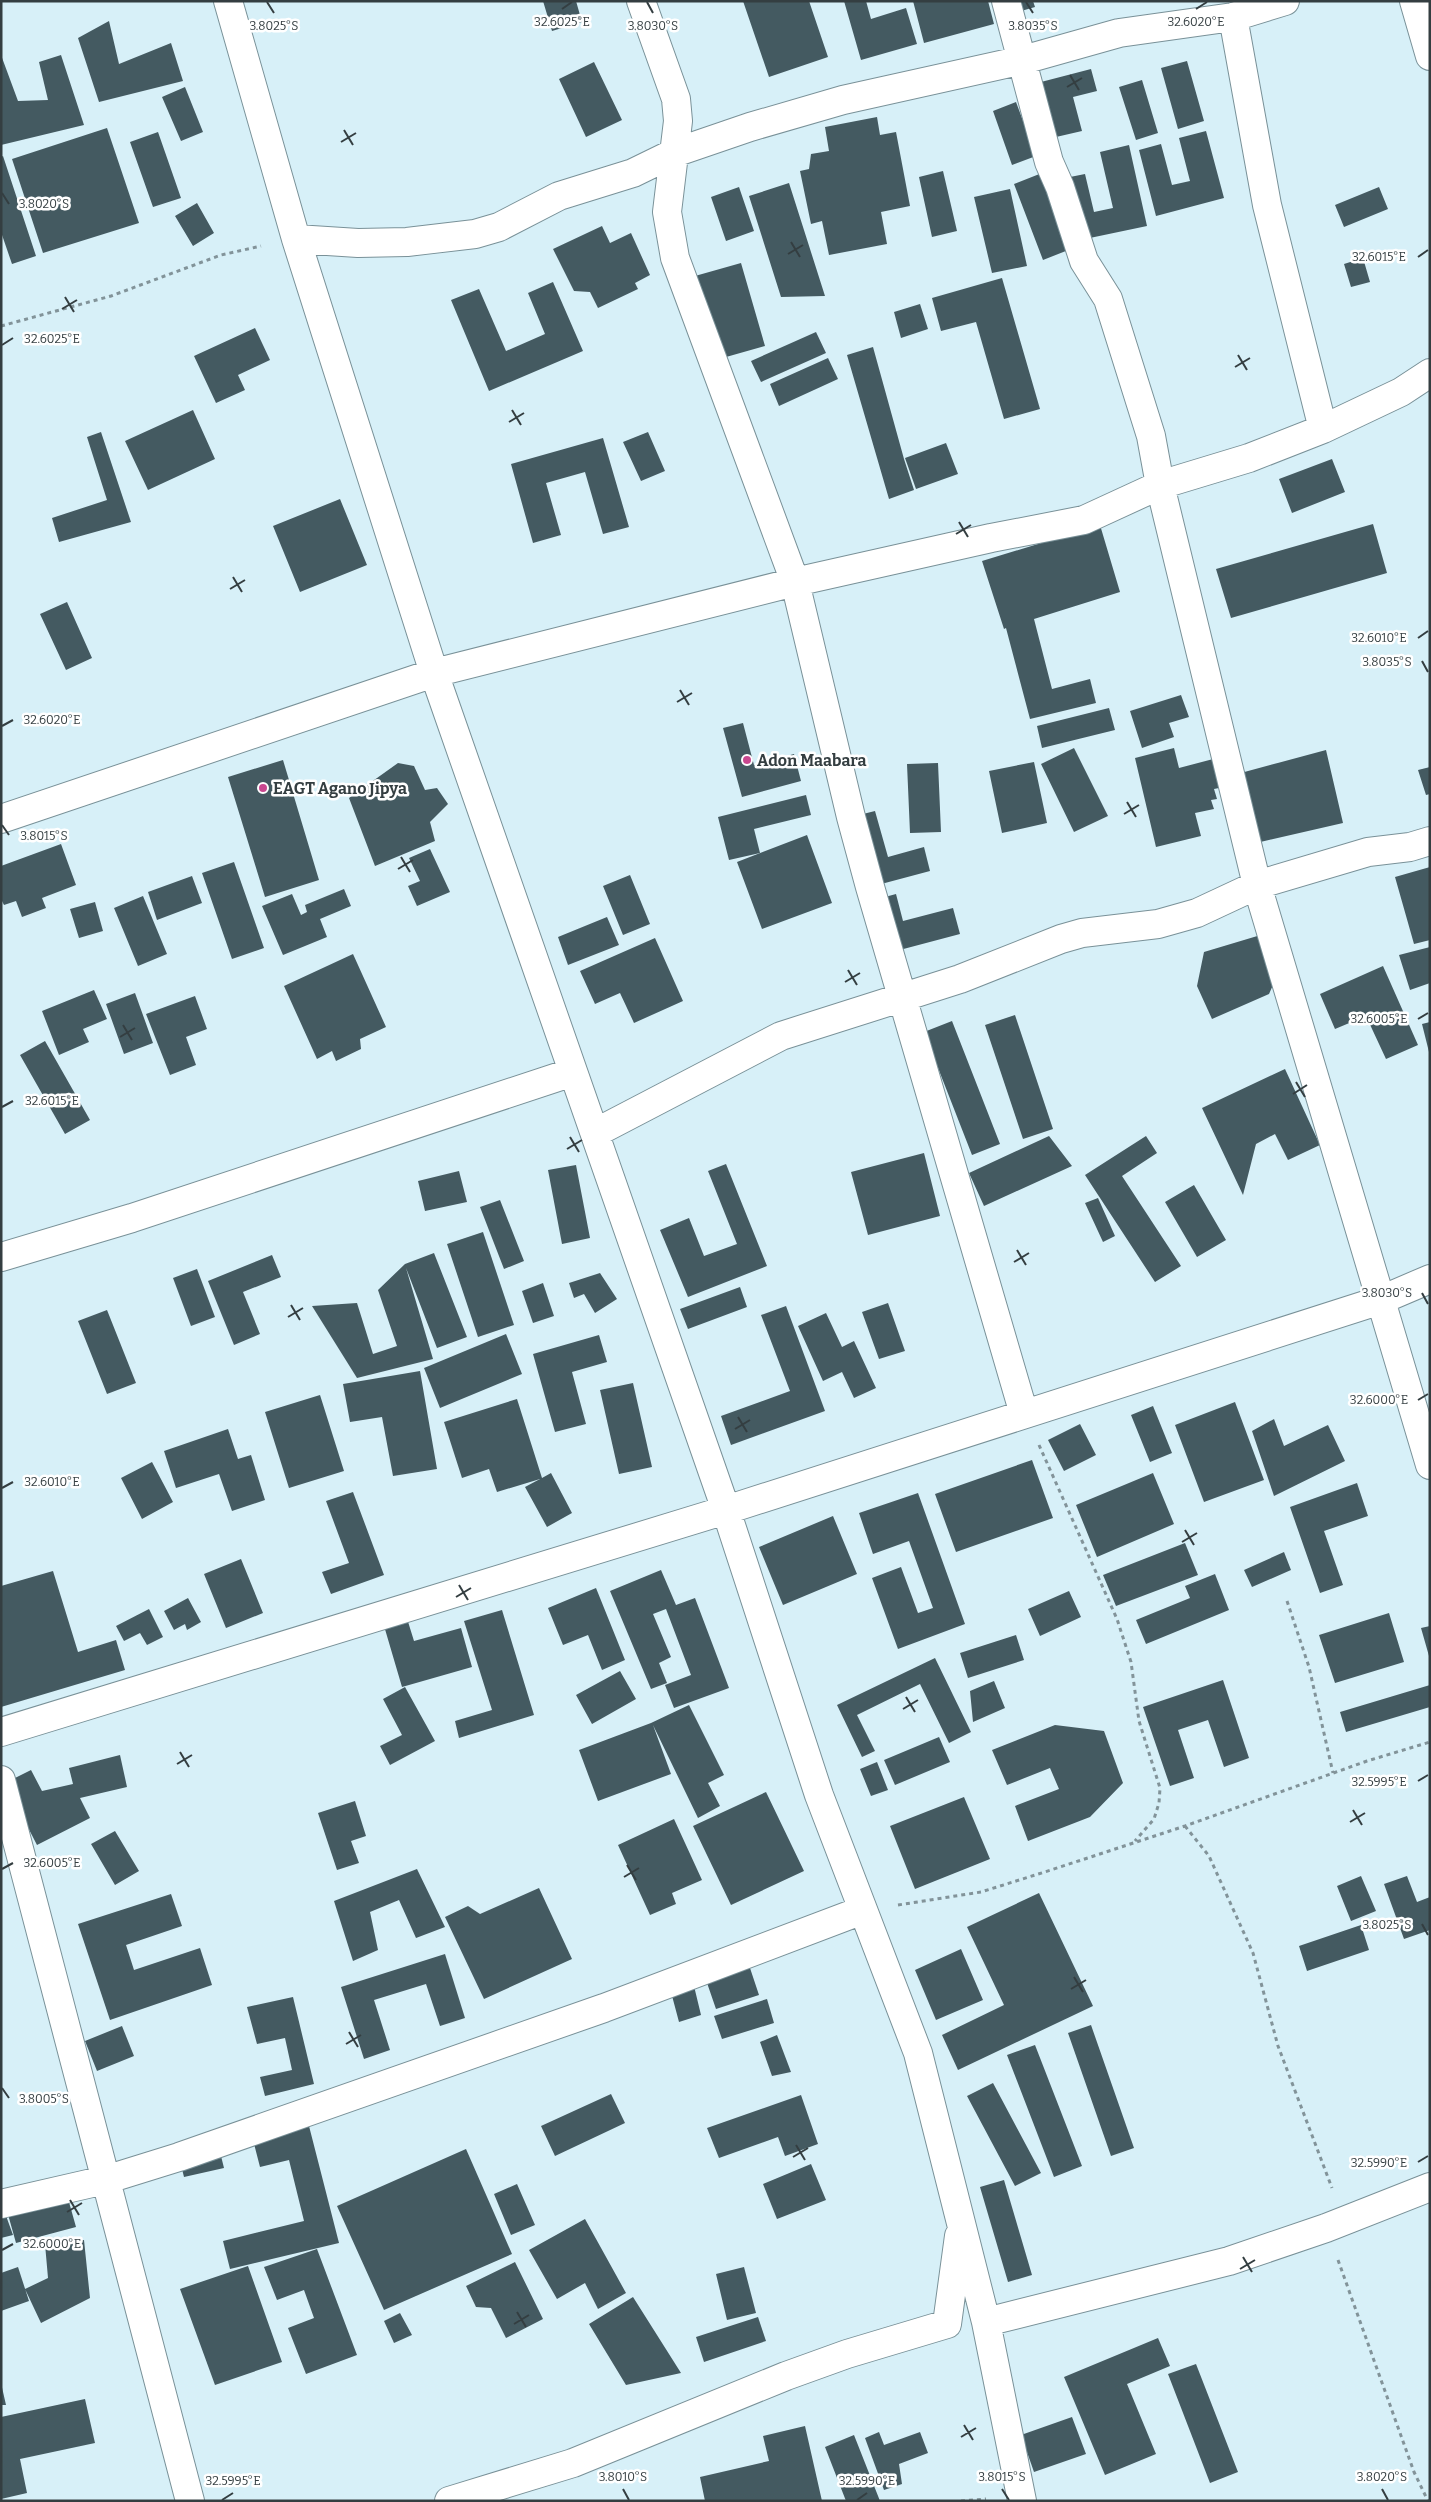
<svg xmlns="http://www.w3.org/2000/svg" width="1431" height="2502" font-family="Bitter,serif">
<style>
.building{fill:#445a61}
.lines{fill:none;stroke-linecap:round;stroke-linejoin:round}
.minor-casing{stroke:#799198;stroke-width:30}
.path{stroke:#829399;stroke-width:3;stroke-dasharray:4 4;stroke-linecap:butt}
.minor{stroke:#fff;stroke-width:28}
.ticks{fill:none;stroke:#343e41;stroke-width:2}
.poi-dot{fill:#c9478f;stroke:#fff;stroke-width:2}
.labels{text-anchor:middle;stroke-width:5;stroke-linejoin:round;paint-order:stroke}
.poi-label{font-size:16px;font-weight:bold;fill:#343e41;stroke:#fff;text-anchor:start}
.ticks-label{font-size:12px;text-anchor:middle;fill:#343e41;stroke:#fff;stroke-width:5;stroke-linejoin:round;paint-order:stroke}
</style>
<rect width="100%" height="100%" fill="#d7f0f8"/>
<path class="building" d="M543,1H576L582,22L552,31Z
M743,1H809L828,57L769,77Z
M844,1H866L871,19L906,8L917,44L861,60Z
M913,1H988L994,24L924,43Z
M1010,1H1033L1035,7L1014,13Z
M109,21L119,64L171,43L183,81L99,102L78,38Z
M1,55L18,101L48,100L39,62L61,55L84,125L1,145Z
M1187,61L1204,121L1178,129L1161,68Z
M594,62L622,120L586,137L559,79Z
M1091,69L1097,91L1073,97L1082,131L1056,137L1041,82Z
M1142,80L1158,133L1136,140L1119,87Z
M185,87L203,132L181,141L162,97Z
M1016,102L1036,156L1012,165L993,111Z
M877,117L880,135L896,132L910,206L881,212L887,244L829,255L822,221L811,224L800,171L809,169L811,154L829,151L825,127Z
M107,128L139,223L43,253L12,159Z
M1206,131L1224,198L1156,216L1139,150L1161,144L1172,185L1190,181L1179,138Z
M158,132L181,198L153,207L130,142Z
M1129,145L1147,226L1085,239L1070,177L1085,174L1094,212L1113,208L1100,152Z
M3,156L36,256L12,264L1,232V157Z
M943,171L957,231L932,237L919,177Z
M1047,171L1076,247L1043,260L1014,184Z
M789,183L825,296L781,297L749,196Z
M739,187L754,231L726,241L711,197Z
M1379,187L1388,209L1344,227L1335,205Z
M1010,189L1027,266L992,273L974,197Z
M197,203L214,233L193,246L175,216Z
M602,226L610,243L631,233L650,275L635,283L638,289L598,308L590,292L574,291L553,249Z
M1363,258L1370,282L1351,287L1344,264Z
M741,263L765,346L719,359L695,276Z
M1002,278L1040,409L1004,419L976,322L941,331L932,298Z
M553,282L583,351L489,391L451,300L479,289L506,351L545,334L528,293Z
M920,304L928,329L901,338L894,312Z
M255,328L270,360L238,375L245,390L216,403L194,356Z
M816,332L826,353L761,382L751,361Z
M873,347L904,459L914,490L889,499L847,355Z
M828,358L838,379L779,406L770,384Z
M193,410L215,459L148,490L125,441Z
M101,432L131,522L59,542L52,518L107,500L87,437Z
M648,432L665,471L641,481L623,442Z
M603,438L629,527L603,534L585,472L546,483L561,535L533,543L511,464Z
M946,443L958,474L916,489L905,458Z
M1332,459L1345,492L1292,513L1279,479Z
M340,499L367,565L300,592L273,526Z
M1373,524L1387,573L1231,618L1216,569Z
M1100,525L1120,592L1034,619L1052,689L1090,679L1096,703L1030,719L1006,628L1004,629L982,561Z
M67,602L92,658L66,670L40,614Z
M1181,695L1189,717L1169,723L1174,737L1142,748L1130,711Z
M1109,708L1115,730L1042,748L1037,726Z
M743,723L754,765L794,754L801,781L742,797L723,728Z
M1074,748L1108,816L1074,832L1041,764Z
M1174,748L1179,768L1217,758L1224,787L1214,789L1217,799L1211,800L1214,809L1195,813L1201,836L1156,847L1135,758Z
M1326,750L1343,823L1256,843L1237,774Z
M283,760L319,880L265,897L228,777Z
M1034,762L1047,823L1002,833L989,771Z
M398,763L414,766L425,790L437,788L448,804L430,822L435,841L375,866L349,798Z
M938,763L941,832L910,833L907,764Z
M1430,767V794L1426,795L1418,770Z
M806,795L811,815L754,829L760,853L729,860L718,817Z
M875,811L888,857L924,847L930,871L870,887L851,817Z
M807,835L832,903L762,929L737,862Z
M61,844L76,885L42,898L46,908L22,917L16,901L4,905L1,899V866Z
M430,849L450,892L417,906L408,886L420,881L409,858Z
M234,862L264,948L232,959L202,873Z
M1430,867V940L1414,944L1395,877Z
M630,875L650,924L623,935L603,886Z
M192,876L202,903L157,920L148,892Z
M344,889L351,906L320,919L327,937L283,955L262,906L292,894L301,915L307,912L305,905Z
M896,894L903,921L953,908L960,934L877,956L863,903Z
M143,896L167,954L138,966L114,908Z
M95,902L103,931L79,938L70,909Z
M607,917L619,945L568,965L558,937Z
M1264,934L1277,976L1269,994L1212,1019L1197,986L1204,952Z
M655,938L683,1001L634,1023L620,993L595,1004L580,971Z
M1430,947V983L1410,990L1399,955Z
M353,954L386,1027L360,1039L361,1049L336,1061L332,1051L317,1059L284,986Z
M1383,966L1418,1045L1386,1059L1366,1016L1335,1029L1320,994Z
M94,990L107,1019L83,1029L89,1042L59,1055L42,1011Z
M135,993L153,1043L124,1054L106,1004Z
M195,996L207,1029L186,1037L196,1065L170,1075L146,1014Z
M1015,1015L1053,1129L1023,1139L985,1025Z
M952,1021L1000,1144L972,1155L924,1032Z
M1430,1022V1052H1429L1422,1024Z
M45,1041L90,1120L65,1134L20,1055Z
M1285,1069L1320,1145L1288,1160L1275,1134L1256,1144L1243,1195L1202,1108Z
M1049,1136L1072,1166L984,1206L969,1173Z
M1146,1136L1157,1153L1122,1176L1181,1266L1155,1282L1085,1175Z
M924,1153L940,1216L868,1235L851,1172Z
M726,1164L767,1266L688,1297L660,1230L689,1218L704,1256L737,1244L708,1171Z
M576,1165L590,1238L562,1244L548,1170Z
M459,1171L467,1202L425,1211L418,1181Z
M1194,1185L1226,1240L1197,1257L1165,1202Z
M1098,1198L1115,1236L1103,1242L1085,1203Z
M500,1200L524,1261L504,1269L480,1207Z
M483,1232L514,1325L478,1337L447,1244Z
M434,1253L467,1337L437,1348L406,1268L433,1359L357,1378L312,1306L357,1303L373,1354L397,1346L378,1290L405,1264Z
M272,1255L281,1277L243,1292L260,1334L234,1345L208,1281Z
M197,1269L215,1317L191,1326L173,1278Z
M600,1273L617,1299L595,1313L584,1294L574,1298L569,1283Z
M543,1283L554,1316L533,1323L522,1291Z
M740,1287L747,1307L688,1329L680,1309Z
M888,1303L905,1351L879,1359L862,1312Z
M786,1306L825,1411L731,1445L721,1416L790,1391L761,1315Z
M107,1310L136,1383L107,1394L78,1321Z
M826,1313L842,1347L854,1341L876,1388L854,1398L842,1372L823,1381L798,1326Z
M506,1334L522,1374L440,1408L424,1368Z
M599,1335L607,1362L572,1372L586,1424L555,1432L533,1354Z
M420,1371L437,1469L393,1476L382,1417L350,1422L343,1384Z
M633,1383L652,1467L619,1474L600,1390Z
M320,1395L344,1471L289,1488L265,1412Z
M517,1399L542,1478L551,1473L572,1513L547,1527L525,1487L540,1479L497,1492L489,1469L462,1478L444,1422Z
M1235,1402L1264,1480L1204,1502L1175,1425Z
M1153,1406L1172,1453L1150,1462L1131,1415Z
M1274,1419L1284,1446L1328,1425L1345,1461L1274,1496L1252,1431Z
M1080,1424L1096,1455L1064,1471L1048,1440Z
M228,1429L238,1459L251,1455L265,1500L232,1511L219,1474L176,1488L164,1451Z
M1032,1460L1053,1518L956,1552L935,1494Z
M152,1462L173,1502L142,1519L121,1478Z
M1153,1473L1174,1524L1097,1557L1076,1505Z
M1357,1483L1368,1516L1324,1531L1343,1585L1320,1593L1290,1507Z
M353,1492L384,1575L331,1594L322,1572L349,1563L326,1501Z
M918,1493L965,1624L898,1649L872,1578L901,1567L918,1613L933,1608L909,1541L873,1554L859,1513Z
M833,1516L857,1574L783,1605L759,1547Z
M1185,1543L1198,1575L1116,1606L1103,1575Z
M1284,1552L1291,1570L1252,1587L1244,1570Z
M241,1559L263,1613L226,1628L204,1574Z
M661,1570L676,1605L695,1598L729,1688L674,1708L665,1685L691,1675L666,1609L653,1614L671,1657L659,1663L667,1683L651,1689L610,1591Z
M53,1571L78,1652L116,1640L125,1670L1,1707V1586Z
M1215,1574L1229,1610L1146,1644L1136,1620L1190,1598L1185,1586Z
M596,1588L625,1660L602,1670L588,1635L563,1645L548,1608Z
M1069,1591L1081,1617L1040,1636L1028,1609Z
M188,1598L201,1622L187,1630L185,1624L174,1630L164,1611Z
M149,1609L163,1637L147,1645L140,1633L124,1641L116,1626Z
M502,1610L534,1715L459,1738L455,1721L492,1710L464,1621Z
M405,1612L414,1641L461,1628L472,1667L402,1687L382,1619Z
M1389,1613L1404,1662L1335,1683L1319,1635Z
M1430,1626V1656H1429L1421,1628Z
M1016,1635L1024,1660L968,1678L960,1653Z
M935,1658L971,1732L949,1743L920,1684L857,1715L875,1751L862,1757L837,1705Z
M620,1671L636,1699L592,1724L576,1695Z
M1223,1680L1249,1758L1224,1767L1208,1720L1178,1730L1194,1778L1170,1786L1143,1707Z
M994,1681L1005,1708L973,1722L970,1691Z
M1430,1685V1707L1346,1732L1340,1712Z
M405,1687L435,1741L390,1765L380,1746L402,1735L383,1699Z
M689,1705L724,1775L708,1783L720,1806L698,1818L653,1725L671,1774L598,1801L579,1750L651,1723Z
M1055,1725L1104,1731L1123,1783L1090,1817L1028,1841L1015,1806L1059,1789L1050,1768L1007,1785L992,1750Z
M939,1737L950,1762L895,1785L884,1760Z
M120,1755L127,1787L80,1798L90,1818L37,1845L5,1783L31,1770L42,1791L73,1784L69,1768Z
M877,1762L888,1790L871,1796L860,1769Z
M766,1792L804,1871L731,1905L693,1826Z
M964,1797L990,1859L915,1889L890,1826Z
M355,1801L366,1836L351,1841L359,1863L337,1870L318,1813Z
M674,1819L702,1880L672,1893L676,1904L650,1915L618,1845Z
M115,1831L139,1871L115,1885L91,1844Z
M417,1869L445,1927L416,1938L399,1900L370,1912L378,1950L353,1961L334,1901Z
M1361,1876L1376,1911L1351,1921L1337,1886Z
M1407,1876L1417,1902L1430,1897V1930L1404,1939L1384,1884Z
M539,1888L572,1959L484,1999L445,1917L468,1906L480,1914Z
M1039,1893L1093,2006L958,2070L942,2035L1004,2005L967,1927Z
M171,1894L182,1926L126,1945L134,1970L200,1948L212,1985L110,2020L78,1924Z
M1361,1925L1369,1950L1307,1971L1299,1946Z
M961,1949L983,2000L936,2020L915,1970Z
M445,1954L465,2018L440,2026L426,1984L374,2000L390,2050L364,2059L341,1987Z
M749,1965L759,1995L716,2009L706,1980Z
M694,1986L701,2015L679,2022L671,1992Z
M293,1997L314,2084L265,2096L260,2077L292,2070L285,2038L257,2044L247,2007Z
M767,1999L774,2023L722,2039L714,2016Z
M1091,2025L1134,2148L1111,2156L1068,2033Z
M122,2026L134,2056L97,2071L85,2041Z
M777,2035L791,2072L772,2076L760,2042Z
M1035,2045L1082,2166L1054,2177L1007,2055Z
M993,2083L1041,2173L1015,2186L967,2096Z
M611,2094L625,2123L555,2156L541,2126Z
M801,2095L818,2144L785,2156L778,2137L719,2158L707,2128Z
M309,2126L339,2243L230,2269L223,2241L304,2221L289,2160L260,2167L253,2140Z
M219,2148L224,2168L184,2177L179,2157Z
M466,2149L512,2254L384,2310L337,2206Z
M811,2164L826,2200L777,2219L763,2184Z
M1004,2180L1032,2275L1008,2282L980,2187Z
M517,2184L535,2225L511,2235L494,2194Z
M2,2193L69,2202L76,2227L16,2243Z
M1,2202L13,2235L1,2238Z
M585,2219L626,2293L598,2309L585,2283L557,2299L529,2250Z
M84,2240L90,2298L41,2323L25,2289L48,2278L45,2244Z
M317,2249L357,2355L306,2374L288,2328L314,2318L304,2290L277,2300L264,2267Z
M515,2262L543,2319L506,2338L491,2308L476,2307L466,2286Z
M248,2266L282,2362L215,2385L180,2289Z
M18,2267L29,2301L1,2311V2273Z
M744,2267L756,2313L727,2320L716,2274Z
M633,2297L681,2373L626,2385L589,2324Z
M400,2313L412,2335L394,2343L384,2321Z
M758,2317L766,2341L704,2362L696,2337Z
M1158,2338L1170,2366L1127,2384L1156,2454L1105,2475L1064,2377Z
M1196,2364L1238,2472L1210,2483L1168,2374Z
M1,2383L6,2405H1Z
M85,2399L95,2443L20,2459L27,2493L1,2499V2417Z
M1072,2417L1086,2454L1034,2472L1021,2435Z
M805,2426L822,2501H705L700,2477L769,2461L763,2436Z
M879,2432L884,2445L920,2432L928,2453L899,2464L902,2484L884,2490L865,2438Z
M854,2435L880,2501H846L825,2447Z"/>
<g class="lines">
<defs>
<path id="minor" d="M228,1L296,239L434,673L726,1510L819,1795L918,2053L986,2322L1022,2501
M641,1L676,99L678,121L667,212L675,258L795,582L851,817L870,887L1024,1414
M1006,1L1049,162L1060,187L1084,261L1108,299L1151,436L1160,485L1257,885L1430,1465
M1414,1L1430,56
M1233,17L1267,205L1323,429
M296,239L358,243L407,242L475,234L499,227L559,196L633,173L674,153L750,127L843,100L1023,60L1119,33L1233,17L1285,1
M1,819L434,673L795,582L991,538L1084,520L1160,485L1249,458L1323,429L1401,392L1430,373
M595,1133L781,1036L960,979L1061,939L1082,933L1158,924L1197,913L1257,885L1368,852L1410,847L1430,841
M1,1257L132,1218L573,1072
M1,1732L726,1510L1381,1300L1430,1279
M1,1780L190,2501
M1,2204L105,2180L179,2157L604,2008L863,1910
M986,2322L1229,2261L1326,2228L1430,2187
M449,2501L573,2463L786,2376L847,2354L947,2324L959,2236"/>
</defs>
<use href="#minor" class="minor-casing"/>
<path class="path" d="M1,326L111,296L221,255L261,246
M1039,1445L1117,1619L1131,1662L1139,1721L1160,1788L1159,1803L1154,1819L1135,1841
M1287,1601L1309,1667L1333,1773
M1185,1826L1209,1856L1253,1953L1278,2046L1332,2188
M898,1905L981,1892L1051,1870L1185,1826L1367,1761L1430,1742
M1338,2260L1414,2472L1428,2501
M961,2501L986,2499"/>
<use href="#minor" class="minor"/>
</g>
<path class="ticks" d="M267,2L274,13M647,2L653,13M1026,2L1033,13M562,9L572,2M1196,9L1207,2M1070,75L1079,90M1067,87L1082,78M344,130L353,145M341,142L356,133M2,193L9,204M791,242L800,257M788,254L803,245M1418,257L1428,250M65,297L74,312M62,309L77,300M2,345L13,338M1238,355L1247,370M1235,367L1250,358M512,410L521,425M509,422L524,413M959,522L968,537M956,534L971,525M233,577L242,592M230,589L245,580M1418,638L1428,631M1422,661L1428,672M680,690L689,705M677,702L692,693M2,726L13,720M1127,802L1136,817M1124,814L1139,805M2,825L9,835M401,857L410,872M398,869L413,860M848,970L857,985M845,982L860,973M1418,1019L1428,1013M123,1025L132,1040M120,1037L135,1028M1296,1082L1305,1097M1293,1094L1307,1085M2,1107L13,1101M570,1137L579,1152M567,1149L582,1140M1017,1250L1026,1265M1014,1262L1029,1253M1422,1293L1428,1304M291,1305L300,1320M288,1317L303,1308M1418,1400L1428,1394M738,1417L747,1432M735,1429L750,1420M2,1488L13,1482M1185,1530L1194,1545M1182,1542L1197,1533M459,1585L468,1600M456,1597L471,1588M906,1697L915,1712M903,1709L918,1700M180,1752L189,1767M177,1764L192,1755M1418,1781L1428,1775M1353,1810L1362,1825M1350,1822L1365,1813M627,1865L636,1880M2,1869L13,1863M624,1877L639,1868M1422,1924L1428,1935M1074,1977L1083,1992M1071,1989L1086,1980M349,2032L358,2047M346,2044L361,2035M2,2088L9,2098M796,2145L805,2160M793,2157L808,2148M1418,2162L1428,2156M70,2200L79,2215M67,2212L82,2203M2,2250L13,2244M1243,2257L1252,2272M1240,2269L1255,2260M517,2312L526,2327M514,2324L529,2315M964,2425L973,2440M961,2437L976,2428M623,2489L629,2500M1002,2489L1009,2500M1382,2489L1388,2500M222,2500L233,2493M857,2500L867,2493"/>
<g class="poi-dot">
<circle cx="747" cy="760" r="5"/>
<circle cx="263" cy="788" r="5"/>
</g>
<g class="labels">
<g class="poi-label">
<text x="757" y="766">Adon Maabara</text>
<text x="273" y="794">EAGT Agano Jipya</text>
</g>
</g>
<g class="ticks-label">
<text x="562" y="26">32.6025°E</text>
<text x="1196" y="26">32.6020°E</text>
<text x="274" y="30">3.8025°S</text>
<text x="653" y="30">3.8030°S</text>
<text x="1033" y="30">3.8035°S</text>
<text x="44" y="208">3.8020°S</text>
<text x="1379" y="261">32.6015°E</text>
<text x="52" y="343">32.6025°E</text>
<text x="1379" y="642">32.6010°E</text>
<text x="1387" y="666">3.8035°S</text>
<text x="52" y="724">32.6020°E</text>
<text x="44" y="840">3.8015°S</text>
<text x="1379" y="1023">32.6005°E</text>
<text x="52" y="1105">32.6015°E</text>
<text x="1387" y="1297">3.8030°S</text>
<text x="1379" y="1404">32.6000°E</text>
<text x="52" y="1486">32.6010°E</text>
<text x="1379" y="1786">32.5995°E</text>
<text x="52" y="1867">32.6005°E</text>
<text x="1387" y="1929">3.8025°S</text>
<text x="44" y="2103">3.8005°S</text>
<text x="1379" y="2167">32.5990°E</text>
<text x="52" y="2248">32.6000°E</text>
<text x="623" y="2481">3.8010°S</text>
<text x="1002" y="2481">3.8015°S</text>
<text x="1382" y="2481">3.8020°S</text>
<text x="233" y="2485">32.5995°E</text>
<text x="867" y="2485">32.5990°E</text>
</g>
<rect width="1431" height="2502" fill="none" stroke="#343e41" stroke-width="5"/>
</svg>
